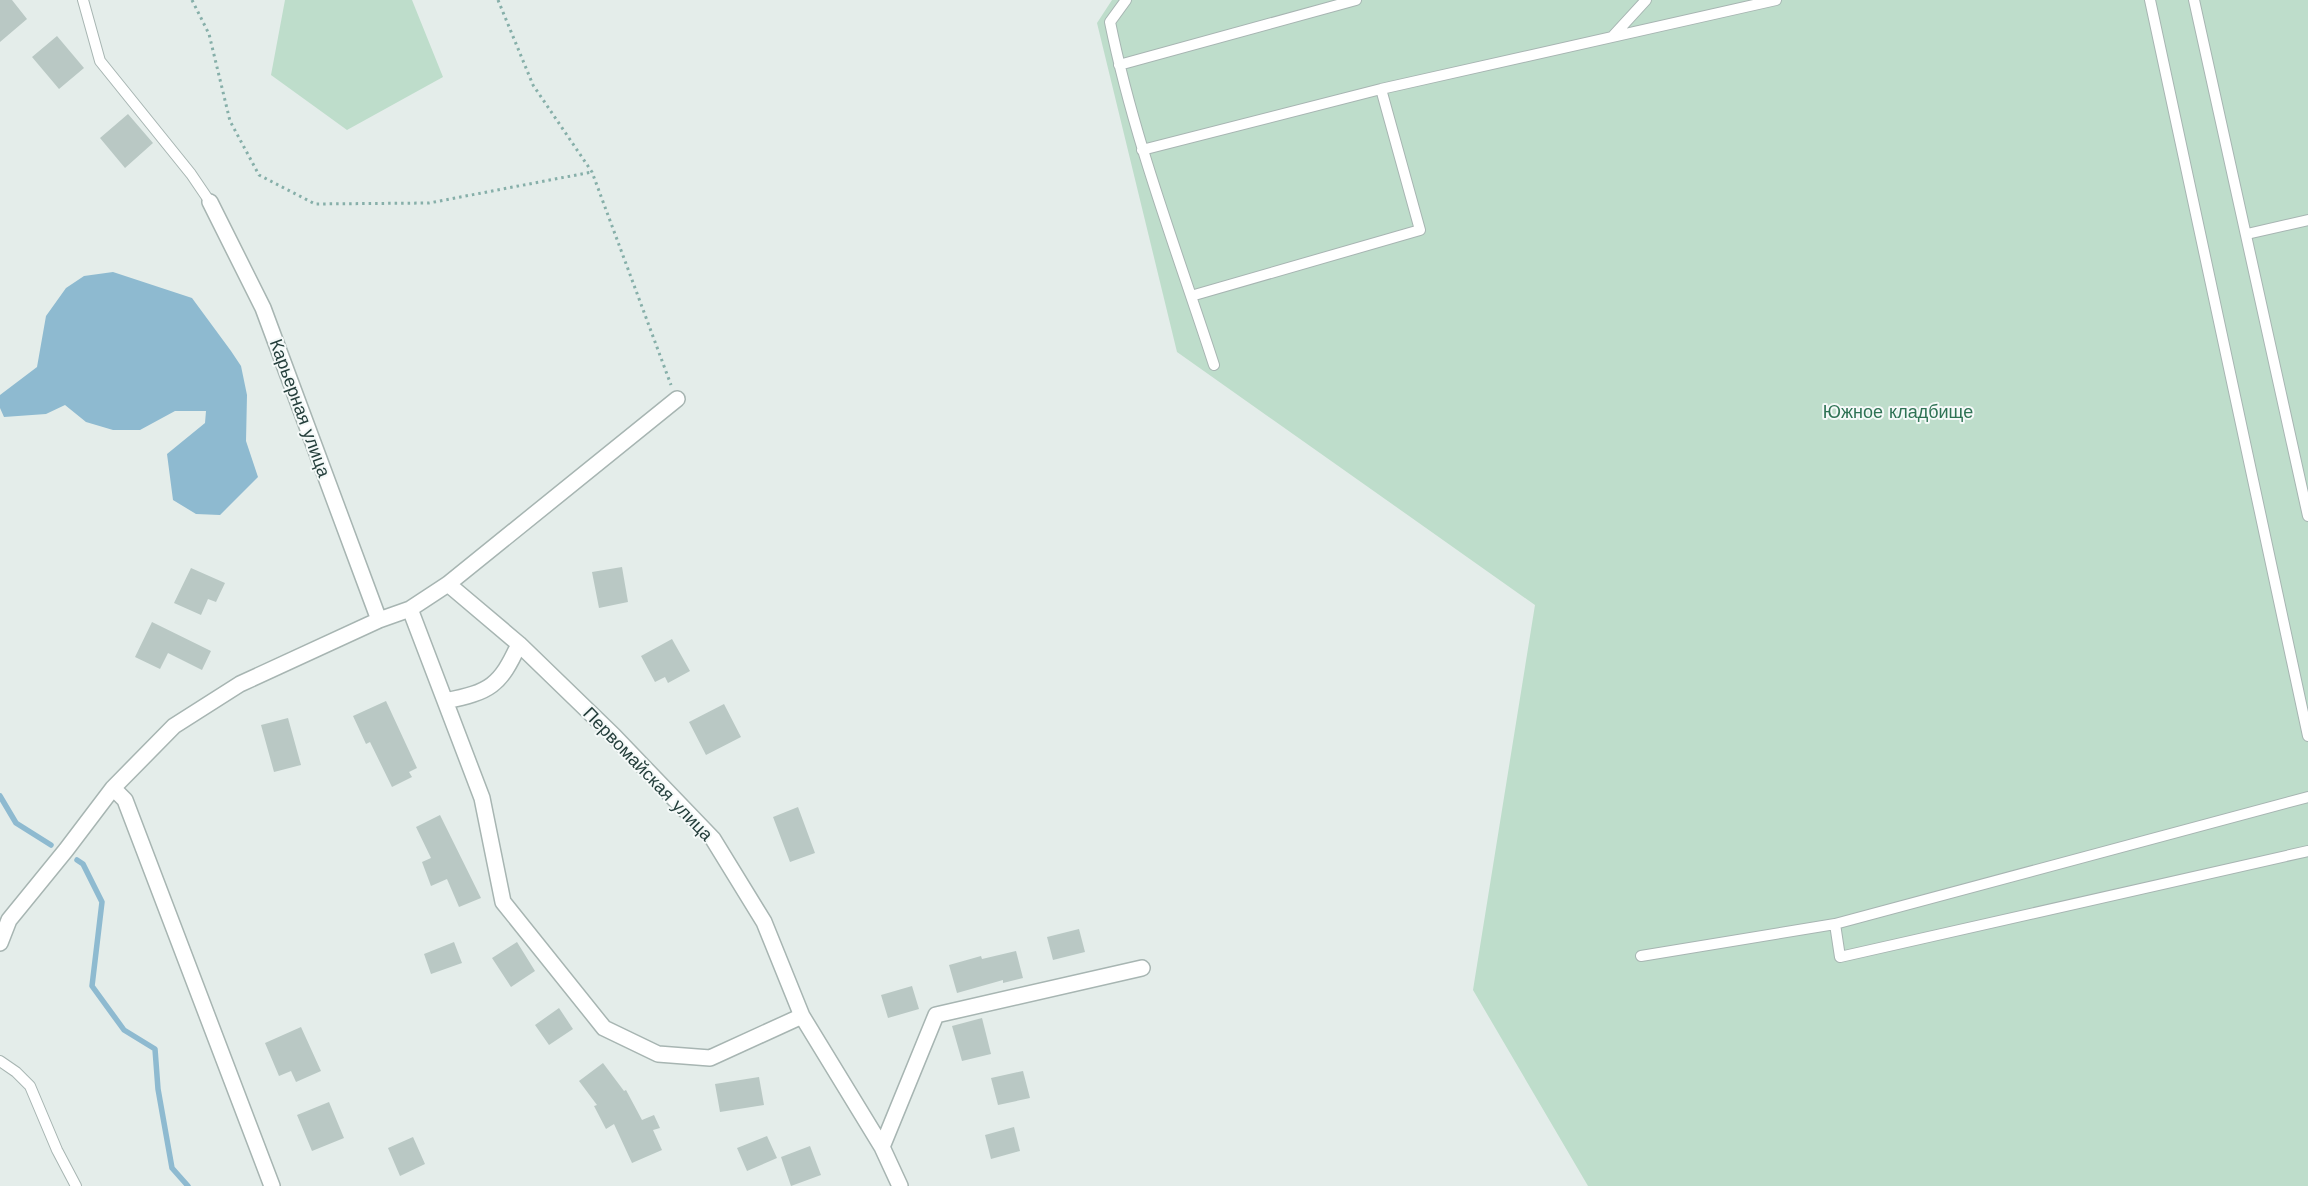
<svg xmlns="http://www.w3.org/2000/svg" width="2308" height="1186" viewBox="0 0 2308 1186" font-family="'Work Sans',sans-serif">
<rect width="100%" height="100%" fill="#e4edea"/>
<!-- green -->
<path fill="#beddcb" d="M285,0h127l31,77 -96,53 -76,-55z
M1112,0h1196v1186h-720l-115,-196 62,-385 -358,-253 -80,-329z"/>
<!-- water -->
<path fill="#8ebad0" d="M113,272l79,26 39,53 10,15 6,29 -1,46 12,36 -38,38 -24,-1 -23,-14 -6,-46 38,-31 1,-12h-31l-35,19h-27l-27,-8 -21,-17 -19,9 -42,3 -4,-9v-13l37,-28 9,-51 20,-28 18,-12z"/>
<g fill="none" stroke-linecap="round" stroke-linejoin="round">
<!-- stream -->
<path stroke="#8ebad0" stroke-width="5.5" d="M0,796l16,27 35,22
M77,860l6,4 19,38 -10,84 32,44 31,19 3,40 14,79 16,18"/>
</g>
<!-- building -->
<path fill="#b9c8c4" d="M0,0h12l15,19 -27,23z
M57,36l27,32 -25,21 -27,-32z
M128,114l25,29 -28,25 -25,-30z
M622,567l6,35 -29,6 -7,-36z
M191,568l34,15 -9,19 -8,-3 -7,16 -27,-12z
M152,622l59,29 -9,19 -34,-17 -8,16 -25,-12z
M672,639l18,32 -22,12 -3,-6 -10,5 -14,-26z
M386,701l31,67 -8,4 3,5 -20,10 -22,-45 -4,2 -13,-28z
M724,704l17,33 -35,18 -17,-33z
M288,718l13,47 -27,7 -13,-47z
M798,807l17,46 -25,9 -17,-45z
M440,815l41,83 -22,9 -12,-28 -16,7 -9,-24 9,-4 -15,-31z
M1079,929l6,23 -32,8 -6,-23z
M454,942l8,21 -31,11 -7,-20z
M517,942l18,29 -24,16 -19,-29z
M1016,951l7,27 -20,5v-3l-46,13 -8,-28 32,-9 1,3z
M912,986l7,23 -31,9 -7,-23z
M559,1008l14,21 -24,16 -14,-20z
M982,1018l9,36 -29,7 -10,-35z
M301,1027l20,44 -25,11 -5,-11 -12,5 -14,-33z
M603,1063l21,28 2,-1 16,30 12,-5 6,13 -7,2 9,20 -30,13 -18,-39 -8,5 -12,-23 3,-1 -18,-24z
M1023,1071l7,27 -32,7 -7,-27z
M759,1077l5,28 -44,7 -5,-28z
M329,1102l15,36 -32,13 -15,-36z
M1014,1127l6,24 -29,8 -6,-24z
M767,1136l10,22 -30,13 -10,-23z
M413,1137l12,27 -25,12 -12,-28z
M810,1146l11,29 -30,11 -10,-29z"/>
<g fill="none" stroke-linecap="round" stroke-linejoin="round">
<!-- service casing -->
<g stroke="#a7b5b2" stroke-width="12">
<path id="service" d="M83,0l17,61 91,113 19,28
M1126,0l-16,22c24,118 67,229 104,343
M2150,0l158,736
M2194,0l114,516
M1613,36l33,-36
M1119,65l237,-65
M1142,150l239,-61 395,-89
M2247,234l61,-14
M1191,296l229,-66 -39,-141
M2308,797l-473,127 5,33 468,-106
M1641,956l194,-32
M0,1061l16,11 14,14 27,64 19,36"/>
</g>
<!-- minor casing -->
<g stroke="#a7b5b2" stroke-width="18">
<path id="minor" d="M210,202l53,106 116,312
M448,584l71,60 95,92 99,103 51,83 38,94 80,131 18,39
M410,609l72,189 21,104 101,126 54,26 52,4 92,-42
M445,701c45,-9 55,-15 74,-57
M113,788l12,12 147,386
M0,943l9,-23 57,-70 47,-62 61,-62 66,-42 139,-64 31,-11 38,-25 229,-185
M882,1147l54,-132 206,-47"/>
</g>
<!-- path -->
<path stroke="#86afa9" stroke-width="3" stroke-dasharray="2.5 4" stroke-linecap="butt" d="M192,0l17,34 21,87 29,54 56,29 114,-1 163,-31
M498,0l35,85 59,87 79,213"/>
<!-- service -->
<use href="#service" stroke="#fff" stroke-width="10"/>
<!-- minor -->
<use href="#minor" stroke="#fff" stroke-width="15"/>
</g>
<g text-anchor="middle" stroke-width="4" stroke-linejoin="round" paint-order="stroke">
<!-- street labels -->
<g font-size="18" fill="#243e3b" stroke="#f4f9f8">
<text transform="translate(300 408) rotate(70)" y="6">Карьерная улица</text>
<text transform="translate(648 774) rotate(46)" y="6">Первомайская улица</text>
</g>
<!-- park labels -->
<g font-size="18" fill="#2f7355" stroke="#f4f9f8">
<text x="1898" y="418">Южное кладбище</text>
</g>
</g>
</svg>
